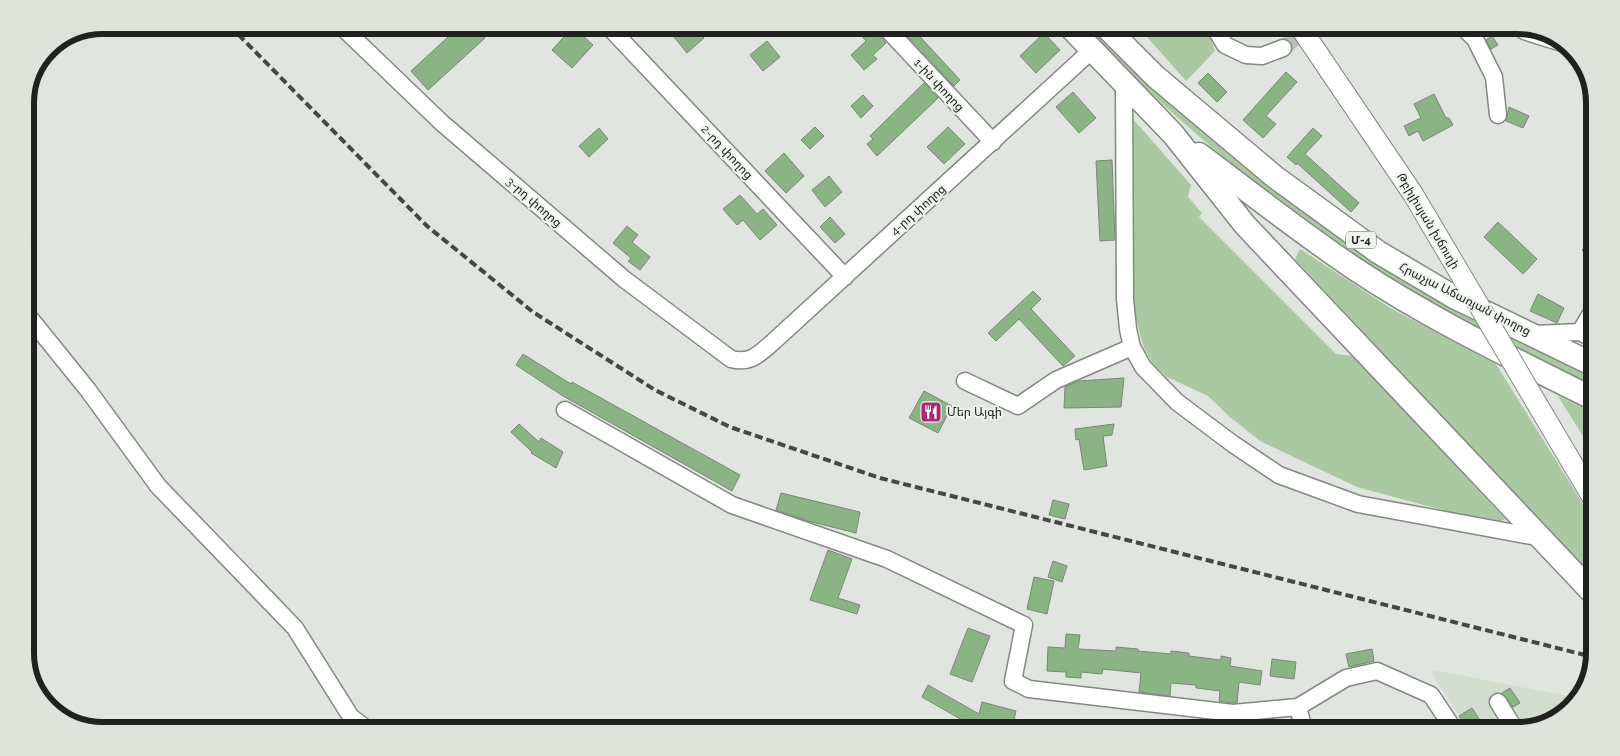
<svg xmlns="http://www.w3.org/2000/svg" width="1620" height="756" viewBox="0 0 1620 756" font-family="Raleway,'Noto Sans Armenian',sans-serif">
<rect width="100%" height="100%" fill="#e0e6df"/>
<!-- built -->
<path fill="#d2ddd0" d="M1435,670l142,28 -16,20 -43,13h-48l-39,-58z"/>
<!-- green -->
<path fill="#aac9a3" d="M1086,29h10c68,74 147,141 229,198l267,150v9l-187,-98c-25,-14 -48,-31 -72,-48 -89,-62 -172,-132 -247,-211z
M1140,29l68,1 7,21 -29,30z
M1133,119l58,66 -3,12 14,16 -3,4 137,137 17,2 152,163 -7,5 -11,-2 -130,-35 -97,-46 -30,-24 -22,-21 -41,-19 -14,-13 -9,-16 -8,-29 -3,-30v-68l-5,-97z
M1300,249l92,60 104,55 95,153 -1,57 -295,-315z
M1558,396l34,16 -1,37z"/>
<!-- building -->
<path fill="#8bb484" stroke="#7e837c" d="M460,26l15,1 10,11 -57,52 -17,-19z
M573,27l20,18 -21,23 -20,-18z
M684,27h11l9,11 -17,15 -14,-17z
M855,28h21l2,6 8,9 -13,12 4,4 -13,11 -13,-15 15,-14z
M900,28h12l48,52 -6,6z
M1044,33l16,17 -24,23 -16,-17z
M1492,36l6,9 -7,4 -5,-9z
M767,41l13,16 -17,14 -13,-16z
M1286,72l11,10 -31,34 10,8 -13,14 -20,-18z
M1208,73l19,19 -10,10 -19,-19z
M924,83l14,15 -61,58 -10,-12 6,-5 -3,-3z
M1073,92l23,26 -17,15 -23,-26z
M1434,94l12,24h3l4,7 -30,16 -5,-10 -9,5 -5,-10 17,-8 -7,-14z
M863,95l10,11 -12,12 -10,-12z
M1509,107l20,9 -6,12 -17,-7z
M815,127l9,9 -14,13 -9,-9z
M948,127l17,17 -21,20 -17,-17z
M599,128l9,11 -19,18 -10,-11z
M1313,128l9,8 -17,18 54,49 -8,9 -54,-49 -1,2 -9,-8z
M784,153l20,23 -18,17 -21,-22z
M1112,160l3,80 -15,1 -4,-80z
M829,176l13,16 -17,15 -13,-17z
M740,195l17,19 6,-5 14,16 -17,15 -17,-20 -6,5 -14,-16z
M830,217l15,17 -10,9 -15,-16z
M1498,222l39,37 -14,15 -39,-37z
M627,226l11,9 -6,7 18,15 -10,13 -12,-9 3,-3 -18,-15z
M1593,239v22l-11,-11z
M1033,291l8,8 -10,10 44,47 -12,10 -44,-47 -23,22 -8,-8z
M1538,294l26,14 -7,15 -27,-12z
M523,354l48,30 1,-2 168,93 -8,16 -169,-95 -47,-31z
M1124,378l-3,29 -57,1 1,-21 14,-6z
M924,391l28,15 -14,27 -29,-15z
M519,424l20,18 2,-4 22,14 -7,16 -25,-15 1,-1 -21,-20z
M1114,424l-2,11 -9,1 4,30 -23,4 -5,-31 -3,1 -1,-11z
M781,493l79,19 -4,21 -48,-12 -32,-11z
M1053,500l16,4 -4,15 -16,-4z
M828,550l24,9 -14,39 22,7 -3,9 -47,-14z
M1053,561l14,5 -5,16 -14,-5z
M1034,577l20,4 -7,33 -20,-5z
M968,628l22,8 -18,46 -22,-8z
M1066,634l14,1 -2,14 38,2v-4l22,2v2l33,3v-3l18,2v3l32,4v-4l10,2 -1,8 32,5 -2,14 -21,-3 -2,21h-4l-14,-2 1,-10 -24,-3v-3l-25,-2 -1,13 -31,-4 2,-19 -38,-4 -1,5 -21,-2v6l-15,-1v-5l-19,-1 1,-24 17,1z
M1372,649l2,12 -25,6 -3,-13z
M1272,659l24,3 -2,17 -24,-3z
M928,685l51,29 3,-12 34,9 -4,18h-17l-33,-9 -40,-23z
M1510,688l10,15 -7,4 -11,-14z
M1472,708l15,23h-18l-10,-15z"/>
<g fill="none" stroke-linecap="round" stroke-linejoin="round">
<!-- minor-tunnel -->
<path stroke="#babfb9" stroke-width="16" stroke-dasharray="16 8" stroke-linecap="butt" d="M1283,48l22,-18"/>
<!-- minor casing -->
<g stroke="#838882" stroke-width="19">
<path id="minor" d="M341,26l101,97 182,156 107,80c20,5 28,-5 42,-17l319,-292
M609,27l236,250
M886,28l107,114
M1216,30l9,15 21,10 16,1 21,-8
M1467,31l8,8 19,38 4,38
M1524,31l38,12
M1124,84l1,215 3,30 4,18 11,20 34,35 56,42 46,31 79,29 184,34
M25,312l63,78 70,96 137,142 56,89 12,9
M1580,332l13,-22
M1534,334l46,-2 12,6
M965,381l53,25 38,-26 76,-33
M565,410l167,95 155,54 137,66 -11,56 16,8 204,24 65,-6 48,-29 31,-7 54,24 24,36
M1498,702l18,29
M1298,707l6,23"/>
</g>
<!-- major casing -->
<g stroke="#838882" stroke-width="22">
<path id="major" d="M1572,463l19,32"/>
</g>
<!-- highway casing -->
<g stroke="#838882" stroke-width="25">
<path id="highway" d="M1072,29l101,105 72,91 345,365
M1108,29l48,48 119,100 103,75 76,45 138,67
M1199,154c52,39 102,79 156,115 75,50 157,89 237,129"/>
</g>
<!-- minor -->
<use href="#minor" stroke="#fff" stroke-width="16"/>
<!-- major -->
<use href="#major" stroke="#fff" stroke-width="20"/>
<!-- highway -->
<use href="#highway" stroke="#fff" stroke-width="22"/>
<!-- rail -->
<path stroke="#454744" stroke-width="4" stroke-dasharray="8 4" stroke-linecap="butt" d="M230,26l197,200 106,86 122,78 75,37 150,51 709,178"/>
<!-- major-bridge casing -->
<g stroke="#838882" stroke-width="22" stroke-linecap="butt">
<path id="major-bridge" d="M1302,30l111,164 159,269"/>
</g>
<!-- major-bridge -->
<use href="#major-bridge" stroke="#fff" stroke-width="20"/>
</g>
<!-- icons -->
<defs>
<g id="restaurant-square" transform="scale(1.125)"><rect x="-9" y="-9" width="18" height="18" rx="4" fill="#ab2873" stroke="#eef4ec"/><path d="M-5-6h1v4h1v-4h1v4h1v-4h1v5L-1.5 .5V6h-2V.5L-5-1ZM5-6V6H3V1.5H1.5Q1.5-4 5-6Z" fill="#fff"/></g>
</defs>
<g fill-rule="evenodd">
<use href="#restaurant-square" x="931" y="412"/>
</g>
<g text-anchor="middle" stroke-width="4" stroke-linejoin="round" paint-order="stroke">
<!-- shield labels -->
<rect fill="#eef4ec" stroke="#5e615d" stroke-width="1" x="1346" y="231.5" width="30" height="17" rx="4"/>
<g font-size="11" font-weight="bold" fill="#202220">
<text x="1361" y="244">Մ-4</text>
</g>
<!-- street labels -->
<g font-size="12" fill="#202220" stroke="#eef4ec">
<text transform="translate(939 85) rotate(47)" y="4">1-ին փողոց</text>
<text transform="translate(727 152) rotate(47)" y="4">2-րդ փողոց</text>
<text transform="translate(534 202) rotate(41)" y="4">3-րդ փողոց</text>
<text transform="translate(918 210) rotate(-42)" y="4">4-րդ փողոց</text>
<text transform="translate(1428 221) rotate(59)" y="4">Թբիլիսյան խճուղի</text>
<text transform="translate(1465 299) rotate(27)" y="4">Հրաչյա Աճառյան փողոց</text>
</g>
<!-- poi labels -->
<g font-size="12" fill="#202220" stroke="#eef4ec" text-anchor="start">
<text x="947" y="416">Մեր Այգի</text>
</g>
</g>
<!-- crop -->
<path d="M0 0H1620V756H0ZM103 34H1517A69 69 0 0 1 1586 103V653A69 69 0 0 1 1517 722H103A69 69 0 0 1 34 653V103A69 69 0 0 1 103 34Z" fill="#dee3dc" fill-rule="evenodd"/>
<path fill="none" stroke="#202220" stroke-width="6" d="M103 34H1517A69 69 0 0 1 1586 103V653A69 69 0 0 1 1517 722H103A69 69 0 0 1 34 653V103A69 69 0 0 1 103 34Z"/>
</svg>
